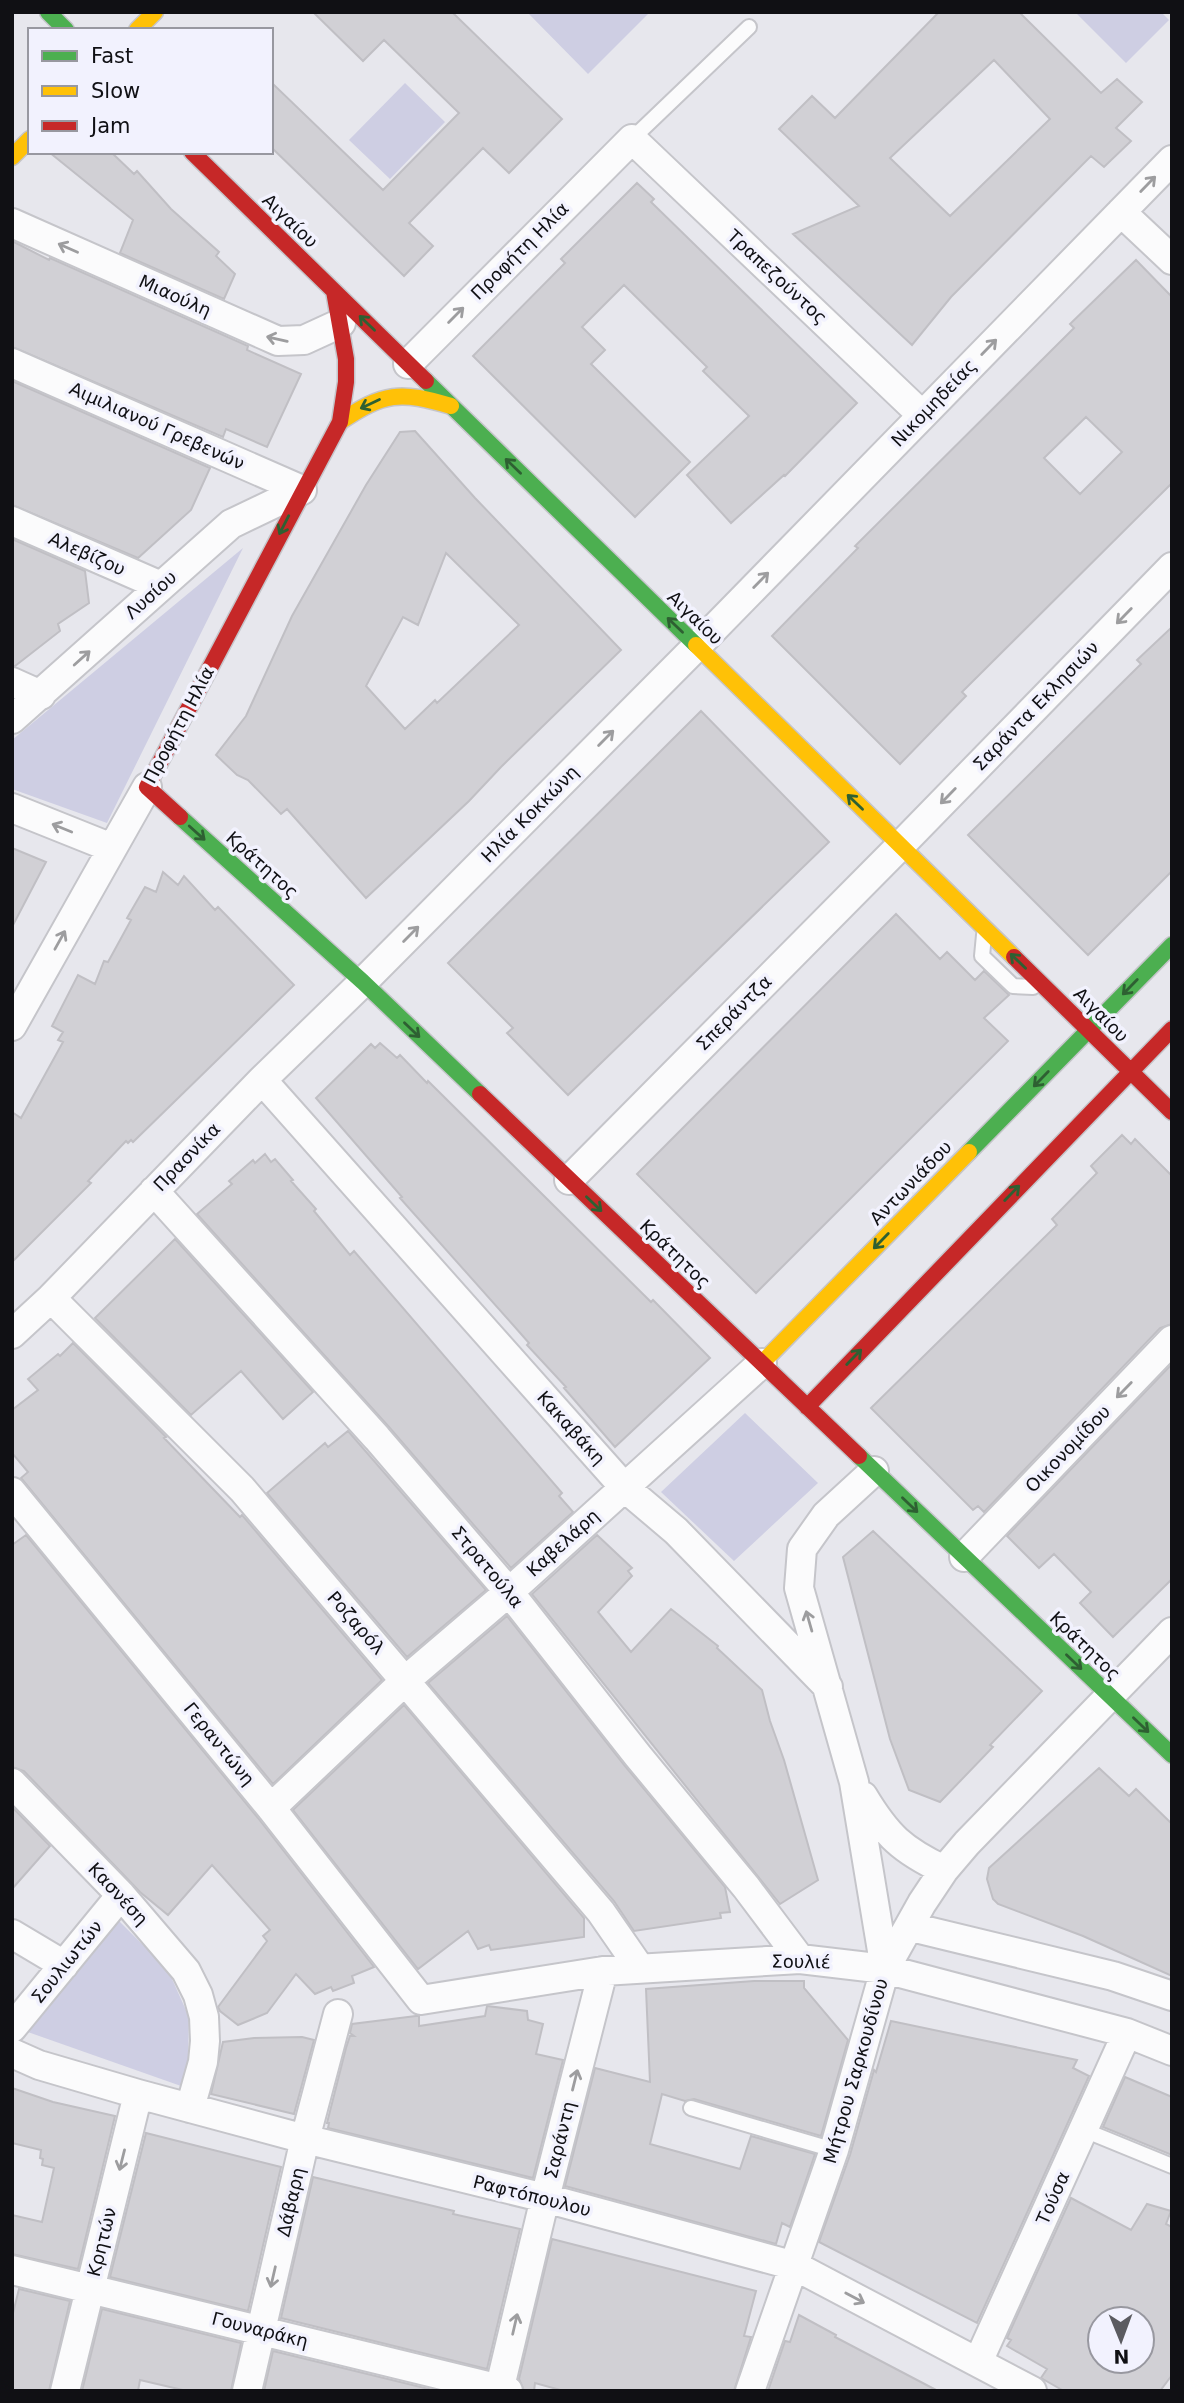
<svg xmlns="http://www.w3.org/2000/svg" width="1184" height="2403" viewBox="0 0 1184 2403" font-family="'DejaVu Sans',sans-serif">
<rect width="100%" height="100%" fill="#e7e7ed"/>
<!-- green -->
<path fill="#cecee3" d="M527,12h123l-62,62z
M1075,12h86l8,8 -43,43z
M405,83l40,39 -55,57 -41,-39z
M243,548l-136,275 -95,-34v-49z
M745,1413l73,70 -84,78 -73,-69z
M113,1915l55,55 21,47 -1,43 -7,26 -156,-55z"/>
<!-- building -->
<path fill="#d1d0d5" stroke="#c0bfc4" stroke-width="2" fill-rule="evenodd" d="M313,12h139l110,107 -53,54 -26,-25 -74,75 24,23 -29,30 -133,-129v-65l112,108 76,-77 -75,-73 -21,21z
M939,12h80l82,81 16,-14 25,23 -26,26 15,13 -27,26 -13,-11 -140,141 -39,48 -119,-111 66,-28 -80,-77 33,-33 23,22zM994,60l56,59 -100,97 -60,-58z
M49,152h62l23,22 3,-3 34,38 48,43 -3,4 19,18 -11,25 -104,-46 13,-33z
M637,183l17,16 -3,3 206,201 -72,73 -1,-1 -53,48 -44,-48 62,-59 -46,-45 4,-4 -83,-82 -42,42 23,23 -14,14 99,98 -55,55 -162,-161 92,-93 -4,-4z
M12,241l37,19 1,-2 198,88 -1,4 54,24 -34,73 -41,-18 -3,8 -211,-90z
M1136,260l36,37v186l-210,209 4,4 -66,68 -128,-128 86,-88 -3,-2 219,-218 -4,-4zM1086,417l36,35 -42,42 -36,-36z
M12,381l198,87 -19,42 -53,48 -126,-53z
M415,431l60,67 146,152 -120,117 -32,34 -103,97 -79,-89 -6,5 -33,-34 -11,-5 -21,-20 30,-39 46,-100 74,-131 34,-53zM446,553l73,72 -82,78 -2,-3 -30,29 -39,-43 37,-69 15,8z
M12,539l73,32 4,32 -31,21 2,7 -45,35h-3z
M1172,627v244l-84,84 -120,-120 173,-171 -4,-4z
M701,711l128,131 -261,253 -61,-62 6,-5 -65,-65z
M12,848l34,14 -34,65z
M163,872l15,13 6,-9 31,34 3,-3 76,78 -161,157 -2,-2 -3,3 -2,-2 -38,40 3,2 -79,79v-150l9,6 42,-76 -5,-2 5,-8 -11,-6 26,-51 17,9 9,-23 4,1 23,-42 -4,-2 18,-31 11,5z
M896,914l44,45 7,-7 28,28 9,-9 25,24 -25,23 24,23 -252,252 -119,-119z
M380,1043l17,15 3,-3 27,28 1,-2 223,221 2,-2 57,58 -95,89 -51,-59 2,-1 -39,-42 2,-2 -15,-17 -114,-128 2,-1 -86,-99 55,-54 4,4z
M1122,1135l9,9 4,-5 37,37v148l-12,4 -176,184 -6,-6 -5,4 -102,-102 186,-183 -5,-6 45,-46 -6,-7z
M265,1154l6,8 4,-3 18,21 -2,1 25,28 -2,2 36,44 4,-4 208,242 -3,3 14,16 -62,56 -122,-141 -192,-213 35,-30 -3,-3 24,-21 2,3z
M175,1239l138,153 -30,27 -42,-48 -50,44 -96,-97z
M73,1343l93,94 -2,1 76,79 2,-2 140,165 -109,104 -252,-306 7,-6 -16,-19v-43l26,-20 -10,-11 30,-25 2,2z
M1172,1364v215l-59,58 -33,-34 11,-11 -37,-38 -15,14 -32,-32z
M348,1431l138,159 -79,67 -140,-164 58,-50 3,4z
M873,1531l169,160 -52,54 3,2 -53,55 -31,-12 -19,-51 -47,-182z
M26,1535l232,283 116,149 -22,9 2,7 -21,8 -2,-4 -16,7 -19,-20 -29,39 -29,12 -18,-14 -2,-4 49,-66 -4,-5 7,-6 -58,-65 -44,50 -28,-23 -116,-121 -12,-4v-222z
M597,1535l35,33 -4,3 4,5 -34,36 33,40 40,-43 47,37 -1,2 45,42 8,31 14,39 34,120 -38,24 -248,-310z
M507,1616l118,150 100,121 5,25 -10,1 1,5 -87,13 -20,-30 -186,-218z
M404,1705l180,213v19l-93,13 -2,-5 -11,4 -10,-18 -50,38 -125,-159z
M1099,1768l30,28 7,-7 36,35v152l-89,-40 -85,-32 -5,-5 -6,-20 2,-11z
M12,1807l38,39 -38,43z
M754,1981h50v7l44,52 -27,96 -127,-37 -9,2 -23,-7 -12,50 90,25 11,-33 64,18 -25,73 -8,-4 -6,21 -211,-58 30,-118 55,14 -4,-93z
M487,2006l40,5 1,9 15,4 -7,30 27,6 -30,118 -205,-50 1,-5h-2l19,-75 4,-12h4l-4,-3 2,-9 64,-8h3v10l66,-10z
M891,2021l186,39 -4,8 16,8 -112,247 -158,-81 31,-87 24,-85 2,2z
M302,2037l12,3 -20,74 -83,-20 12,-52 31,-4z
M1125,2077l47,20v58l-69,-28z
M12,2088l41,14 62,14 -37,153 -66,-15v-39l30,7 12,-54 -12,-3 1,-6 -3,-1 1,-8 -29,-7z
M146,2133l135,34 -33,144 -138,-34z
M313,2177l141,34 -1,3 67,15 -33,140 -206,-51z
M1071,2198l60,32 16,-26 24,7 -5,13 6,3v148l-12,16h-96l-23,-13 6,-9 -40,-23 4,-6 -4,-2zM1100,2319h42v42h-42z
M552,2239l204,52 -12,45 7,1 -17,54h-170l-29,-8 -1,8h-10l-5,-12z
M19,2289l51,12 -21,90h-37v-74z
M102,2309l139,34 -10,48h-44l-47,-11 -2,11h-56z
M799,2315l37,20 -1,2 103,54h-170l17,-50 5,1z
M273,2351l164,40h-173z"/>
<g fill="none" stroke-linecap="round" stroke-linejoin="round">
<!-- lane casing -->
<g stroke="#c5c5ca" stroke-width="18">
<path id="lane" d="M632,139l117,-112
M984,935l-2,21 31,30 20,1
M691,2108l143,42
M1084,2130l88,36"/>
</g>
<!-- street casing -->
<g stroke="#c5c5ca" stroke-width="32">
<path id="street" d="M1121,212l51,48
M12,223l266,118 26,-1 37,-17
M12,363l290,127
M408,364l224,-225 290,276
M12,521l149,65
M12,682l29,13
M12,719l219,-195 71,-34
M12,808l100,40
M12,1026l135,-239
M262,1080l362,407 52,44 152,156
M569,1180l331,-334 272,-279
M154,1191l223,247 132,154 129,164 108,131 54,72
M51,1298l191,191 359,423 38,55
M12,1334l39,-36 211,-218 101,-98 334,-336 475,-486
M874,1471l-48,44 -24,34 -3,39 55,194 31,187
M12,1492l259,316 150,192 182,-29 197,-12 85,10 242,64 45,18
M964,1557l208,-217
M12,1783l109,112 65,76 12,24 6,22 1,24 -2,21 -13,46
M863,1796c24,40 39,54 81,74
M271,1808l135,-128 103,-88 253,-229
M911,1927l202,49 59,20
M12,1934l52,31
M12,2028l109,-133
M12,2053l27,12 99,29 167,45 240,59 250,68 237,125
M12,2270l496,121
M978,2362l149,-329
M65,2391l73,-297
M247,2391l58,-252 33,-125
M499,2391l46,-193 58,-227
M750,2391l84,-241 51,-181 37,-66 22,-33 23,-27 205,-211"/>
</g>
<!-- fast casing -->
<g stroke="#c5c5ca" stroke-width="19">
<path id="fast" d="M48,12l18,18
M426,381l270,264
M180,817l183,165 117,112
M969,1152l203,-207
M859,1456l313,299"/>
</g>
<!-- slow casing -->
<g stroke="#c5c5ca" stroke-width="19">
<path id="slow" d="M137,30l18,-18
M12,157l18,-18
M340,422c44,-30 60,-31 111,-16
M696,645l318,312
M762,1363l207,-211"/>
</g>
<!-- jam casing -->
<g stroke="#c5c5ca" stroke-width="19">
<path id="jam" d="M192,152l234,229
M180,817l-33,-30 193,-365 6,-40v-23l-12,-68
M1014,957l158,155
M480,1094l379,362
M807,1407l365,-378"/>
</g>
<!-- lane -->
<use href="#lane" stroke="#fbfbfc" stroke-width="14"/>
<!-- street -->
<use href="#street" stroke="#fbfbfc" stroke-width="28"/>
<!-- fast -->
<use href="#fast" stroke="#4caf50" stroke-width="16"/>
<!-- slow -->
<use href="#slow" stroke="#ffc107" stroke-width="16"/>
<!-- jam -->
<use href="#jam" stroke="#c62828" stroke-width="16"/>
</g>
<!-- one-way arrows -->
<defs><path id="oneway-shaft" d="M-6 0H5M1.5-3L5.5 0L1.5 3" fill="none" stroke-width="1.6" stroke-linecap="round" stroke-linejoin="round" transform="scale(1.75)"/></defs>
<g stroke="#9d9d9f">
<use href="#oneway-shaft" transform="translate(1148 184) rotate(-46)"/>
<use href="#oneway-shaft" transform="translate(68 248) rotate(-156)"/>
<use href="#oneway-shaft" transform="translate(456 315) rotate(-45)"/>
<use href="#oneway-shaft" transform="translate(277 339) rotate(-167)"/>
<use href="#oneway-shaft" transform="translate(989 347) rotate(-46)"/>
<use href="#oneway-shaft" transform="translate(761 580) rotate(-46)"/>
<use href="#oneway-shaft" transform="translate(1124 616) rotate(134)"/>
<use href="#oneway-shaft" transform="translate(82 658) rotate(-42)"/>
<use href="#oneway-shaft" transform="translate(606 738) rotate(-45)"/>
<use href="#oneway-shaft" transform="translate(948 796) rotate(134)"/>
<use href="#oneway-shaft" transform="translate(62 828) rotate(-158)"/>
<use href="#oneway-shaft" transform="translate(411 934) rotate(-45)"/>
<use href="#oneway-shaft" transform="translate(60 940) rotate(-61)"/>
<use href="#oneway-shaft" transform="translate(1124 1390) rotate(134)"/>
<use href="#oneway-shaft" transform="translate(809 1621) rotate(-106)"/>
<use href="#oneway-shaft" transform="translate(575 2080) rotate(-76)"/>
<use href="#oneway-shaft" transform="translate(122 2160) rotate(104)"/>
<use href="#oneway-shaft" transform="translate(273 2277) rotate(103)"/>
<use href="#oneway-shaft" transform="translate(855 2298) rotate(28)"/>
<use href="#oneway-shaft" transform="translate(515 2324) rotate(-77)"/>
</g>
<g stroke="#2e6032">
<use href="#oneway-shaft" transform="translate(367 323) rotate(-136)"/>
<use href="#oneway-shaft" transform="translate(370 404) rotate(155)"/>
<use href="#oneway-shaft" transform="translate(513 466) rotate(-136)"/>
<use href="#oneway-shaft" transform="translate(284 525) rotate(117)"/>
<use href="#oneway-shaft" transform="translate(675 625) rotate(-136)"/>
<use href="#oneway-shaft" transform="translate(855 802) rotate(-136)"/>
<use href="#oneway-shaft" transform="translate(197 833) rotate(42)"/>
<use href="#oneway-shaft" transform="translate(1018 961) rotate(-136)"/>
<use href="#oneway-shaft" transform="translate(1130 987) rotate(134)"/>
<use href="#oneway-shaft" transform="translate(412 1030) rotate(44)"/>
<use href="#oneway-shaft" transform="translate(1041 1079) rotate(134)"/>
<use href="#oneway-shaft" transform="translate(1012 1193) rotate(-46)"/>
<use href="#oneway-shaft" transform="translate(594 1204) rotate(44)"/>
<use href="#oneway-shaft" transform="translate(881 1241) rotate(134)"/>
<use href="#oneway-shaft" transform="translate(854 1357) rotate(-46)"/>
<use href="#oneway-shaft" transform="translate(910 1505) rotate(44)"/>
<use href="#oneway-shaft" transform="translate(1074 1662) rotate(44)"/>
<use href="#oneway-shaft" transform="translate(1141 1725) rotate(44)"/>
</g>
<g text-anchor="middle" stroke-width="7" stroke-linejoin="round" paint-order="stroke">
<!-- street labels -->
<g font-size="18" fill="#101014" stroke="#f2f2fe">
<text transform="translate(290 221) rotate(44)" y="6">Αιγαίου</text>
<text transform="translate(520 251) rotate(-45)" y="6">Προφήτη Ηλία</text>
<text transform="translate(777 277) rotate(43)" y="6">Τραπεζούντος</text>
<text transform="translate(175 296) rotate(24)" y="6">Μιαούλη</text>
<text transform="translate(934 403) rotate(-46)" y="6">Νικομηδείας</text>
<text transform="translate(157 426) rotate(24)" y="6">Αιμιλιανού Γρεβενών</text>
<text transform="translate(87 554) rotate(24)" y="6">Αλεβίζου</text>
<text transform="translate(151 595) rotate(-42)" y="6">Λυσίου</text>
<text transform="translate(695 618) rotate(44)" y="6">Αιγαίου</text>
<text transform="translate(1036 706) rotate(-46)" y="6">Σαράντα Εκλησιών</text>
<text transform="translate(179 725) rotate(-62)" y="6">Προφήτη Ηλία</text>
<text transform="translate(530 814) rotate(-45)" y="6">Ηλία Κοκκώνη</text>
<text transform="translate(262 865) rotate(42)" y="6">Κράτητος</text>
<text transform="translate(734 1013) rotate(-45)" y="6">Σπεράντζα</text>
<text transform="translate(1101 1015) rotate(45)" y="6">Αιγαίου</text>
<text transform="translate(187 1157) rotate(-46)" y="6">Πρασνίκα</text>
<text transform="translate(911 1183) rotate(-46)" y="6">Αντωνιάδου</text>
<text transform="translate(675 1254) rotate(44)" y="6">Κράτητος</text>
<text transform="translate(571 1428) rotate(48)" y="6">Κακαβάκη</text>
<text transform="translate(1068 1449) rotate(-46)" y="6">Οικονομίδου</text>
<text transform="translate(563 1543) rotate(-42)" y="6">Καβελάρη</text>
<text transform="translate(487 1567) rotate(50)" y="6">Στρατούλα</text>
<text transform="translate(356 1623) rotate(49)" y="6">Ροζαρόλ</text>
<text transform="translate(1085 1646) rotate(44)" y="6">Κράτητος</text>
<text transform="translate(219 1744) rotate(51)" y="6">Γεραντώνη</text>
<text transform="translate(118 1894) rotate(47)" y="6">Κασνέση</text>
<text transform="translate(67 1962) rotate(-51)" y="6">Σουλιωτών</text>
<text transform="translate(801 1962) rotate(1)" y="6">Σουλιέ</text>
<text transform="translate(856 2071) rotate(-74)" y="6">Μήτρου Σαρκουδίνου</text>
<text transform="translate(560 2140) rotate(-76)" y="6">Σαράντη</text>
<text transform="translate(532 2196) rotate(14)" y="6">Ραφτόπουλου</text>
<text transform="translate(1053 2198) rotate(-66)" y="6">Τούσα</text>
<text transform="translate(291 2202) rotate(-77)" y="6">Δάβαρη</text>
<text transform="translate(102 2242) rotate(-76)" y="6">Κρητών</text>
<text transform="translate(260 2330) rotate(14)" y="6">Γουναράκη</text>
</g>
</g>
<!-- border -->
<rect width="1184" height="2403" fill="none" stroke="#101014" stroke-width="28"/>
<!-- legend -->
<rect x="28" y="28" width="245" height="126" fill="#f2f2fe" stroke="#9898a0" stroke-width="2"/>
<rect x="42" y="51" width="35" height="10" fill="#4caf50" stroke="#9898a0" stroke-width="2"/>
<text x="91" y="63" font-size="21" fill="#101014">Fast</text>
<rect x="42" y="86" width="35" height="10" fill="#ffc107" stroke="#9898a0" stroke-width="2"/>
<text x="91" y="98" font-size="21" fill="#101014">Slow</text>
<rect x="42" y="121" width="35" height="10" fill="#c62828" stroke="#9898a0" stroke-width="2"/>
<text x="91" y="133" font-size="21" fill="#101014">Jam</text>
<!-- north arrow -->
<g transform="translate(1121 2340) rotate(179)"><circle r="33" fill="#f2f2fe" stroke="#9898a0" stroke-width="2"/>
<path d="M0-5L12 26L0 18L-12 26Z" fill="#5b5b60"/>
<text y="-10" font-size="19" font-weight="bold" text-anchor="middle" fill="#101014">N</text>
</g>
</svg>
